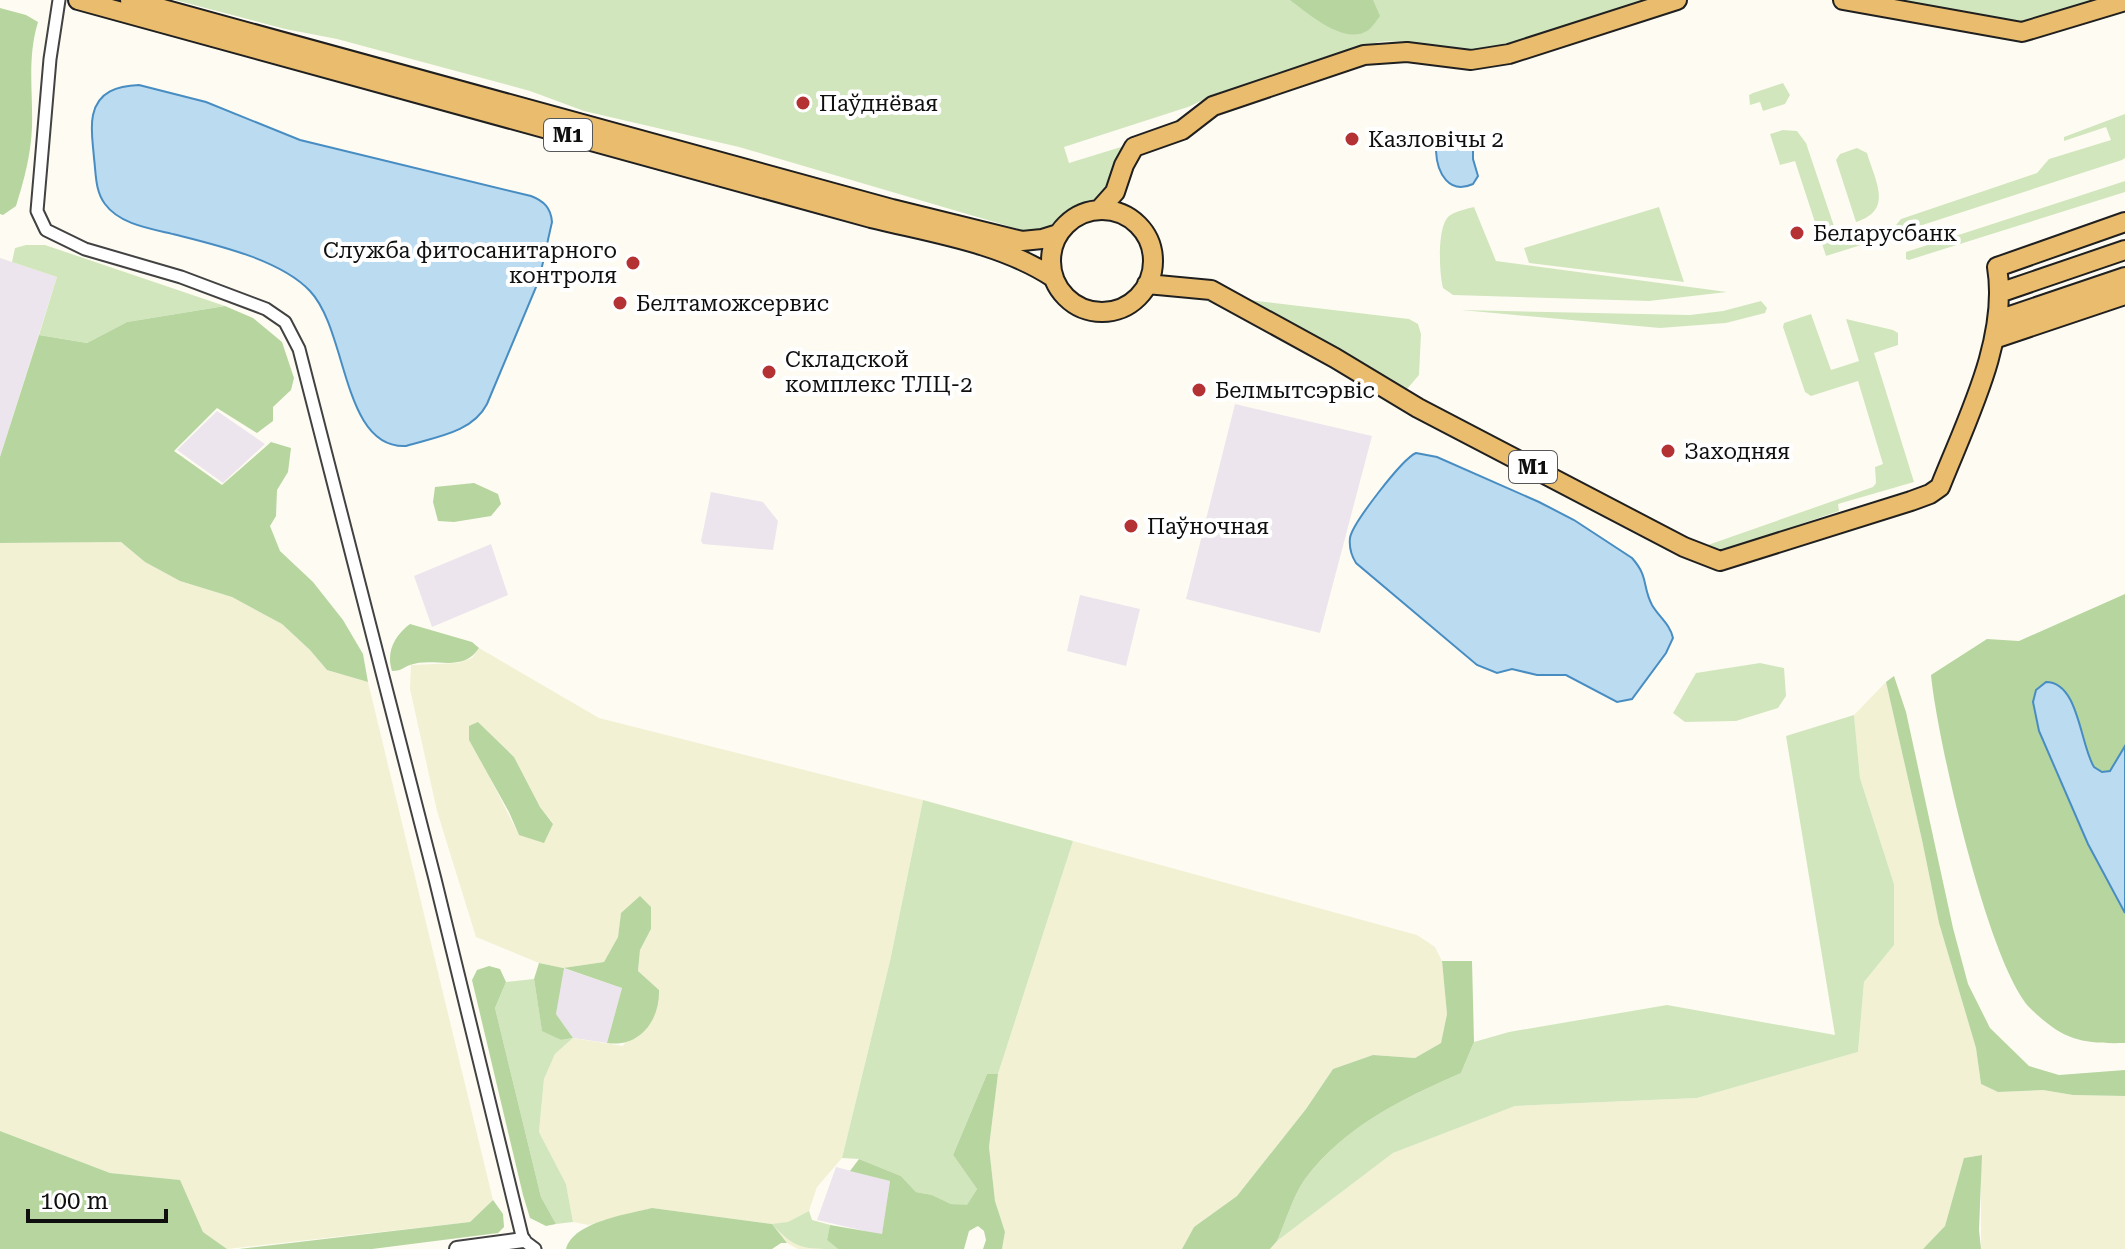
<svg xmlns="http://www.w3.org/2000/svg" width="2125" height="1249" viewBox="0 0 2125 1249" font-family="'Roboto Serif',serif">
<rect width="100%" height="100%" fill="#fefcf2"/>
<!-- industrial -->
<path fill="#ece5ed" d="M0,258l57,19 -57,180z
M1235,404l137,32 -52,197 -134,-34z
M217,411l48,33 -42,39 -46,-33z
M711,492l52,10 15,19 -5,29 -70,-6 -2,-3z
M491,544l17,51 -76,32 -18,-51z
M1080,595l60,14 -14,57 -59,-15z
M563,968l59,20 -15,55 -34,-5 -17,-24z
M836,1167l54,14 -8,54 -65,-15z"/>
<!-- farmland -->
<path fill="#f2f1d4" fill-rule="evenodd" d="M121,542l24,20 35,19 52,16 50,27 28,26 17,20 41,12 125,518 -23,22 -243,27 -24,-17 -24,-52 -69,-7 -110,-42v-588z
M479,648l120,70 324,82 -33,161 -48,197 -25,29 -8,24 3,9 18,5 -3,15 11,9h-40l-11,-6 -15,-19 -120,-16 -63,17 -16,-3 -7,-38 -27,-52 5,-53 11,-25 18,-16 50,8 36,-56 -21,-19 2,-21 11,-21 -30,-16 -3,24 -14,25 -41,6 -24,-5 -63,-26 -39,-126 -27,-122 1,-24 47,-2 14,-5zM478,722l36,35 26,50 13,16 -34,12 -29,-57z
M1886,682l36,158 17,83 37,125 5,36 17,8 45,-2 30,5 52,1v153h-144v-94l-17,3 -19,68 -22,23h-653l7,-8 116,-88 122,-47 182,-8 161,-46 6,-70 30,-37v-61l-34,-106 -6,-63z
M1073,841l344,94 18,12 7,14 5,53 -6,29 -26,15 -42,-3 -40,14 -27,40 -69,87 -43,31 -12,22h-180l3,-17 -10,-31 -6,-54 9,-73z"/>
<!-- green -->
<path fill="#d2e6be" d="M175,0h1473l-174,54c-32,0 -63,-16 -95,-12l-161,51 -30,14 -124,40 5,16 52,-16 2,2 -6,28 -17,23 -31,12 -24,17 -17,3 -289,-85 -155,-36 -54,-20 -193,-52 -52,-10z
M1878,0h235l-82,24z
M1783,83l7,12 -5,9 -22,7 -3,-9 -10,3 -1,-10 4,-2z
M2125,114v44l-3,2 -218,71 -4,-1 -4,-5 5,-6 136,-46 12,-14 62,-19 -5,-13 -42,14v-4z
M1783,130l14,1 9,12 33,98 35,-10 3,2v7l-51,16 -31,-95 -15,4 -10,-31z
M1857,148l10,5c8,28 27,57 -11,69l-20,-62 4,-6z
M2125,181v11l-216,68 -3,-1v-7z
M1474,207l22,54 231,31 -78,9 -196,-6 -10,-7c-4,-15 -6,-62 6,-72 7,-5 17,-7 25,-9z
M1659,207l25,75 -155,-19 -5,-15z
M26,245h19l180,61 -98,16 -40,21 -48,-8 18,-58 -45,-15 3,-14z
M1233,298l176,21 9,5 3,10 -2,41 -12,14z
M1761,301l6,7 -2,5 -39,10 -66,5 -199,-18 229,5 33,-4z
M1811,314l20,56 28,-9 -13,-42 47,11 5,3v12l-24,8 40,129 -76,22 1,7 -120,41 -14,-6 168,-59 3,-4 -1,-16 8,-3 -25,-83 -47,15 -6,-4 -22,-65 1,-4z
M1760,663l24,5 2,28 -8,12 -42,13 -51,1 -12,-9 23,-40z
M1854,715l6,63 34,106v61l-30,37 -6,70 -161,46 -182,8 -122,47 -116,88c9,-20 16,-45 28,-62 40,-53 97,-80 156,-106l13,-31 35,-10 158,-27 168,30 -49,-299z
M923,800l150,41 -75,233h-11l-34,81 24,34 -10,17 -16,-2 -19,-9 -16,-3 -15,-16 -42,-17 -17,-1 48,-197z
M534,979l8,51 19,10 12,-2 -18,16 -11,25 -5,53 27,52 7,38 -17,2 -15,-27 -46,-189 11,-26z
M809,1211l3,9 18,5 -3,15 11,9c-35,0 -43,0 -66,-25l16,-2z"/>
<!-- forest -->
<path fill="#b6d59f" d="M1290,0h83l7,16c-4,5 -8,12 -13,15 -24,14 -59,-18 -77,-31z
M0,8l26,7 12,7c-11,37 -5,68 -6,105 -1,28 -8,53 -16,79l-13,9 -3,-1z
M225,306l28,12 29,24 12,36 -3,12 -18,17v14l-16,12 -40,-25 -43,43 48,34 49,-43 20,6 -3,24 -11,18 -1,26 -6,10 10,25 33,31 30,38 20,34 5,28 -41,-12 -17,-20 -28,-26 -50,-27 -52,-16 -35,-19 -24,-20 -121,1v-86l39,-122 48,8 40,-21z
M474,483l24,11 3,10 -10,12 -37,6 -16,-1 -5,-19 2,-15z
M2125,594v152l-15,25 -8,1 -9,-5c-15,-26 -10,-71 -42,-85l-7,61 33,77 48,93v130c-44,1 -62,-3 -94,-34 -42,-41 -94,-271 -100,-334l56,-36 32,2z
M410,624l62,18 7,6c-17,26 -45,8 -69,17 -8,3 -9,6 -18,6 -6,-19 2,-35 18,-47z
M1894,676l12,36 47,216 15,56 22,44 39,38 30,9 66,-5v26l-52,-1 -30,-5 -45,2 -17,-8 -5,-36 -37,-125 -17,-83 -36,-158z
M478,722l36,35 26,50 13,17 -9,19 -25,-8 -10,-23 -40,-72v-14z
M640,896l11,11v22l-11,21 -2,21 21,19c1,31 -20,58 -52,53l15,-55 -58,-20 -8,46 17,24 -12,2 -19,-9 -8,-52 5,-16 24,5 41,-6 14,-25 3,-24z
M1442,961h30l2,81 -13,31c-59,26 -116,53 -156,106 -12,17 -19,42 -28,62l-7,8h-88l12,-22 43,-31 69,-87 27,-40 40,-14 42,3 26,-15 6,-29z
M489,966l11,3 6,13 -11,26 46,189 15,27 -10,2 -16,-8 -7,-23 -51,-215 5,-10z
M987,1074h11l-9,73 6,54 10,31 -3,17h-19l3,-9 -2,-9 -6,-5 -9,5 -5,18h-126l-11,-9 3,-15 52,9 8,-53 -40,-10 9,-12 42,17 15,16 16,3 19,9 16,1 10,-16 -24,-34z
M0,1131l110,42 70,7 23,52 24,17h-227z
M1982,1155l-3,75 2,19h-58l22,-23 19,-68z
M493,1200l10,14 1,13 -6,6 -126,16h-133l231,-27z
M652,1208l120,16 15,19h-6l-9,6h-206c7,-27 62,-35 86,-41z"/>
<!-- water -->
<path fill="#bbdbf1" stroke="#488dc2" stroke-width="2" d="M139,85l67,17 94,38 231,56c13,5 20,12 21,26l-13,58 -52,124c-15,29 -52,33 -81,42 -64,3 -58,-115 -96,-155 -29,-31 -93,-46 -133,-56 -24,-6 -57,-10 -72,-31 -10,-13 -9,-31 -11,-46 -1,-14 -4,-29 -1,-43 5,-24 25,-29 46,-30z
M1460,135l10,1 3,3v20l5,17 -5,8c-24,11 -36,-11 -37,-33l7,-10z
M1416,453l21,4 102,45 35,18 58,38c17,19 10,28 20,47 7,12 18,19 21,33l-7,15 -34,46 -15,3 -51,-27h-29l-25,-6 -15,4 -20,-8 -121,-102c-5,-8 -7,-16 -6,-25 2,-14 52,-79 66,-85z
M2046,682c33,0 34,63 48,85l8,5 8,-1 15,-25v167l-37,-69 -49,-113 -6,-29 3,-12z"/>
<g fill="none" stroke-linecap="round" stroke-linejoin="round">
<!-- minor casing -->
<g stroke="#424242" stroke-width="15">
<path id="minor" d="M59,0l-9,59 -13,152 9,19 39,19 96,28 85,32 19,13 14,27 136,530 88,361 12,9"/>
</g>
<!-- tertiary casing -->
<g stroke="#424242" stroke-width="18">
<path id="tertiary" d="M457,1249l66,-9"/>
</g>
<!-- trunk casing -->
<g stroke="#202020" stroke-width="22">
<path id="trunk" d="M78,0l793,218c61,15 130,25 183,60
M130,0l762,209 130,32 20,-2 16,-5
M1843,0l179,32 103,-31
M1099,210l16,-18 9,-27 10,-18 48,-17 31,-24 151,-51 43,-3 64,8 38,-6 168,-54
M1051 261a51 51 0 1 1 102 0a51 51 0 1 1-102 0Z
M1147,284l64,6 124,68 83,50 266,139 36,14 191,-60 19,-7 10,-7c26,-66 69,-148 57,-220l128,-45
M1999,293l126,-43
M1998,320l127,-43
M1994,339l131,-44"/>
</g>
<!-- minor -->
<use href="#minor" stroke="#fff" stroke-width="11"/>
<!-- tertiary -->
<use href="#tertiary" stroke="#fff" stroke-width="14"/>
<!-- trunk -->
<use href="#trunk" stroke="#eabc6d" stroke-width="18"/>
</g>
<!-- markers -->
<g fill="#b43234" stroke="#fff" stroke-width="3">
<circle cx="803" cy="103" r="8"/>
<circle cx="1352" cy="139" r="8"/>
<circle cx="1797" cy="233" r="8"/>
<circle cx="633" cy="263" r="8"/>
<circle cx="620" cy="303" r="8"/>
<circle cx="769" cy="372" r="8"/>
<circle cx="1199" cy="390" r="8"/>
<circle cx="1668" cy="451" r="8"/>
<circle cx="1131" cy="526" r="8"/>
</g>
<g text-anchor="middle" stroke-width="8" stroke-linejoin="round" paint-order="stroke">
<!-- shield labels -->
<g fill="#fff" stroke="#575757" stroke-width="2">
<rect x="544" y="119" width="48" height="32" rx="6"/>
<rect x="1509" y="451" width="48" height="32" rx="6"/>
</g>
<g font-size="20" font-weight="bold" fill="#0f0f0f">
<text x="568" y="142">М1</text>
<text x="1533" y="474">М1</text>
</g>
<!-- poi labels -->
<g font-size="22" fill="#0f0f0f" stroke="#fff" text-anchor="start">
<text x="819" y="111">Паўднёвая</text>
<text x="1368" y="147">Казловічы 2</text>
<text x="1813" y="241">Беларусбанк</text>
<text x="617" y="258" text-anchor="end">Служба фитосанитарного<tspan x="617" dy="25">контроля</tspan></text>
<text x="636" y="311">Белтаможсервис</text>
<text x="785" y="367">Складской<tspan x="785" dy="25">комплекс ТЛЦ-2</tspan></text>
<text x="1215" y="398">Белмытсэрвіс</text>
<text x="1684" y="459">Заходняя</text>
<text x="1147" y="534">Паўночная</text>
</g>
</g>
<!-- scale -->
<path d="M28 1209v12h138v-12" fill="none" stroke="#0f0f0f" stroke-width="4"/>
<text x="40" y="1209" font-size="24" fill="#0f0f0f" stroke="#ffffff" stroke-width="6" paint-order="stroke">100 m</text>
</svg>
